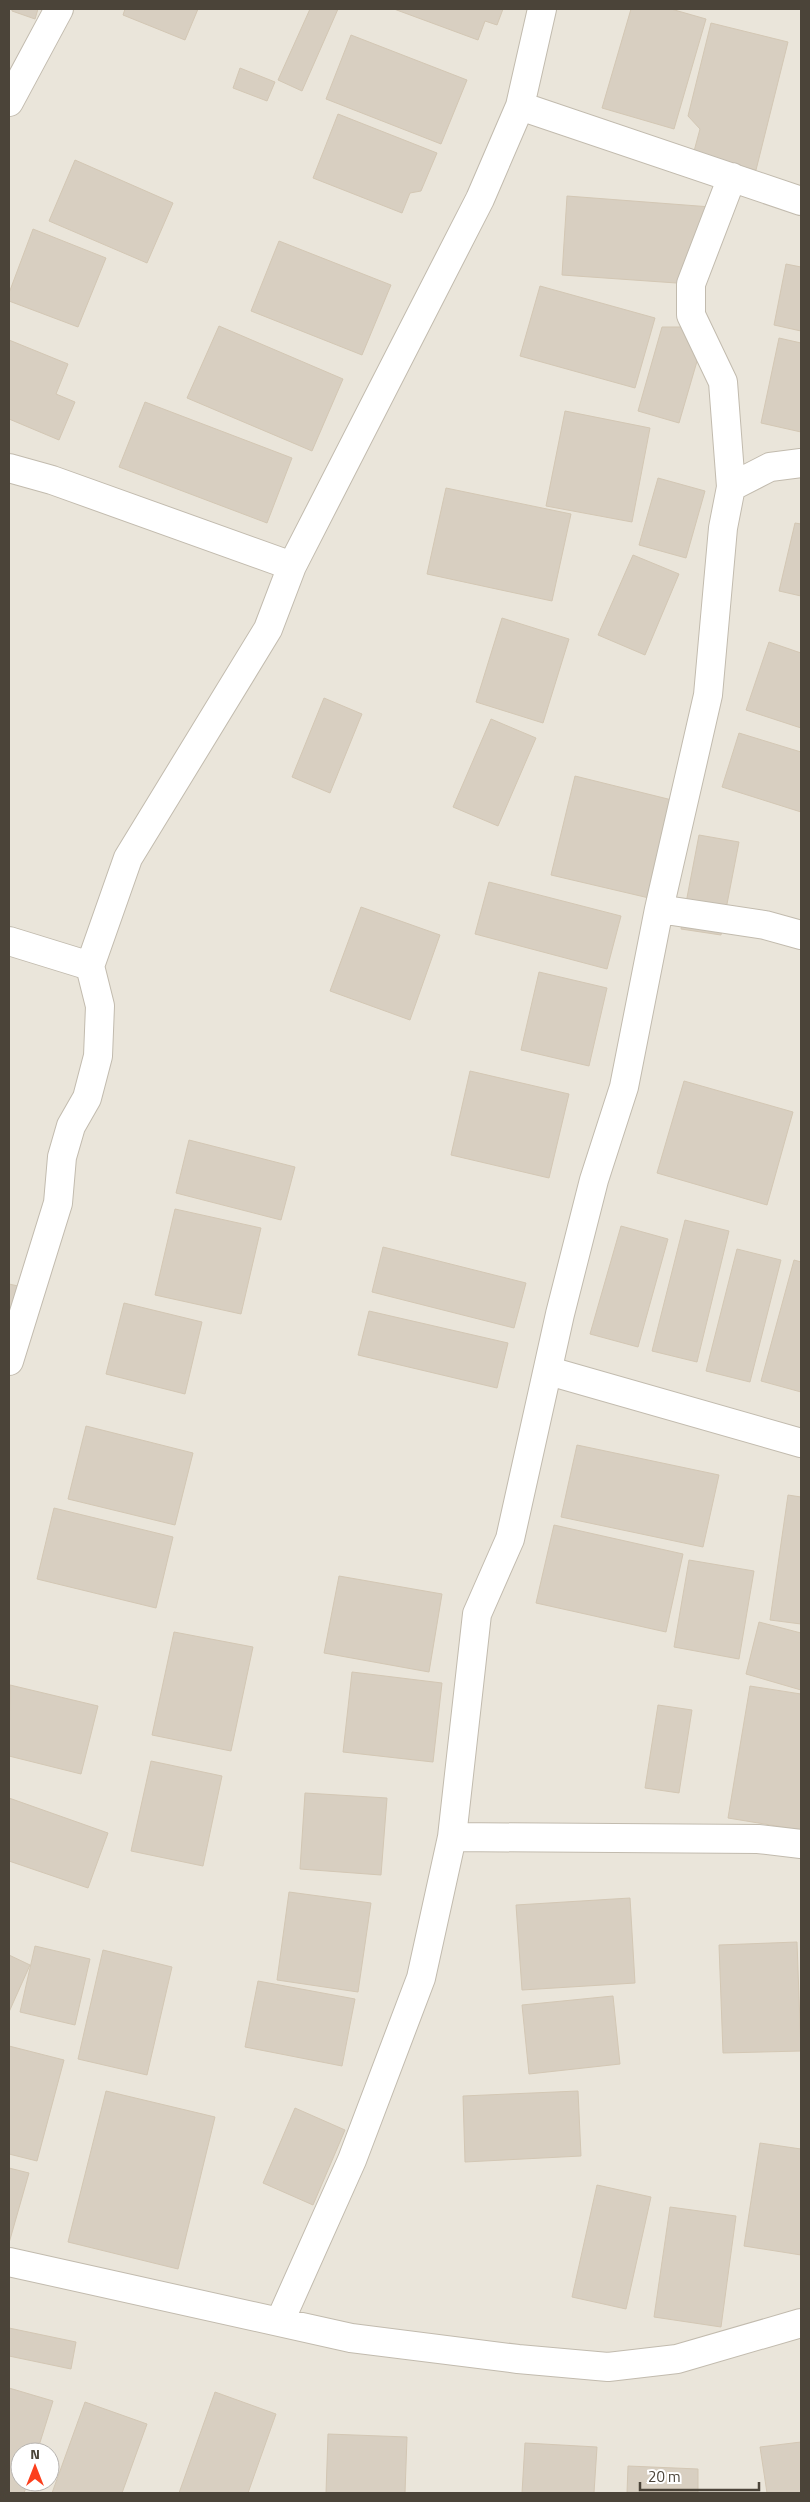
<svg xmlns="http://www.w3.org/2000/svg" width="810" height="2502" viewBox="0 0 810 2502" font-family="'Titillium Web',sans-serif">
<rect width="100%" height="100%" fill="#f6f3ec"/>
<!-- residential -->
<path fill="#eae5da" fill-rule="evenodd" d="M9,9h792v2484h-792zM20,2452h30v30h-30z"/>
<!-- building -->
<path fill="#d8cfc1" stroke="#d3c7b4" d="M12,9h26l-3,10 -23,-8z
M125,9h73l-13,31 -62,-25z
M310,9h28l-36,82 -24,-11z
M394,9h109l-6,16 -12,-4 -7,19z
M631,9h40l35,10 -32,110 -72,-21z
M711,23l77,19 -32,128 -63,-15 7,-26 -12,-13z
M351,35l116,45 -26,64 -115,-45z
M240,68l35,14 -8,19 -34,-13z
M338,114l99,39 -16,38 -11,2 -8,20 -89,-35z
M75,160l98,43 -26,60 -98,-42z
M567,196l144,11 -6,78 -143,-10z
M33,229l73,29 -28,69 -69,-26v-8z
M279,241l112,44 -29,70 -111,-44z
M786,264l15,3v64l-27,-6z
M540,286l115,32 -20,70 -115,-32z
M219,326l124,53 -31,72 -125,-53z
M662,327h45l-28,96 -41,-12z
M779,338l22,5v89l-40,-9z
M9,340l59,24 -12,30 19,8 -16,38 -50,-21z
M145,402l147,56 -25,65 -148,-56z
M565,411l85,17 -18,94 -86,-16z
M658,478l47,13 -19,67 -47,-13z
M446,488l125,26 -19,87 -125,-27z
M795,523l6,1v72l-22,-5z
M633,555l46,19 -34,81 -47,-20z
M502,618l67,21 -26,84 -67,-21z
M769,642l32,11v75l-55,-18z
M324,698l38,16 -32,79 -38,-16z
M491,719l45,19 -38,88 -45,-19z
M739,733l62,19v60l-79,-25z
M575,776l97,24 -23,98 -98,-23z
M699,835l40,7 -18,93 -40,-6z
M489,882l132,34 -14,53 -132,-35z
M361,907l79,28 -30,85 -80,-29z
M539,972l68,16 -18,78 -68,-16z
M470,1071l99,23 -20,84 -98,-23z
M684,1081l109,31 -26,93 -110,-32z
M189,1140l106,27 -14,53 -105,-27z
M175,1209l86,19 -20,86 -86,-19z
M685,1220l44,11 -32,131 -45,-11z
M621,1226l47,13 -30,108 -48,-13z
M383,1247l143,36 -12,45 -142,-36z
M737,1249l44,11 -31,122 -44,-11z
M794,1260l7,2v130l-40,-11z
M9,1284l9,2 -9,32z
M124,1303l78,19 -17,72 -79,-20z
M369,1311l139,32 -11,45 -139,-33z
M86,1426l107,27 -18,72 -107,-26z
M577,1445l142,30 -16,72 -142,-30z
M788,1495l13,2v127l-31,-4z
M54,1508l119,29 -17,71 -119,-29z
M554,1525l129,29 -17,78 -130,-29z
M689,1560l65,11 -15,88 -65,-12z
M339,1576l103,18 -13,78 -105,-19z
M759,1622l42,11v57l-55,-16z
M174,1632l79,15 -22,104 -79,-16z
M352,1672l90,11 -9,79 -90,-10z
M10,1685l88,21 -17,68 -72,-18z
M750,1686l51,8v136l-73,-12z
M658,1705l34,5 -13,83 -34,-5z
M151,1761l71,15 -19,90 -72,-15z
M305,1793l82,5 -6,77 -81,-6z
M9,1798l99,35 -20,55 -79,-27z
M289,1892l82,11 -13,89 -81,-12z
M630,1898l5,85 -113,7 -6,-85z
M797,1942l4,109 -78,2 -4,-108z
M35,1946l55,13 -15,66 -55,-13z
M103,1950l69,17 -25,108 -69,-16z
M9,1955l21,10 -21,47z
M258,1981l97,18 -13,67 -97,-19z
M613,1996l7,68 -91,10 -7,-69z
M9,2046l55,14 -27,101 -28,-7z
M106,2091l109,26 -37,152 -110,-27z
M578,2091l3,65 -116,6 -2,-66z
M295,2108l50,22 -32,75 -50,-22z
M760,2143l41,6v106l-57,-9z
M9,2168l20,5 -20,70z
M597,2185l54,12 -25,112 -54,-12z
M670,2207l66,9 -15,111 -67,-10z
M9,2328l67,14 -5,27 -62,-13z
M9,2388l44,13 -16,51h-17v30h8l-4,11h-15z
M215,2392l61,22 -28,79h-69z
M85,2402l62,22 -25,69h-70z
M328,2434l79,3 -2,56h-79z
M801,2442v51h-34l-7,-46z
M525,2443l72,4 -3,46h-72z
M628,2466l70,3v24h-71z"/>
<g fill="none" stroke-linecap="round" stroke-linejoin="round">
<!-- minor casing -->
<g stroke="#c2bbae" stroke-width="30">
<path id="minor" d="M9,102l50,-93
M520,106l281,95
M9,468l43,12 240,86
M731,487l39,-20 31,-4
M659,909l106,16 36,10
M9,941l81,25
M9,1361l49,-158 4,-46 9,-31 16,-28 11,-42 2,-50 -10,-40 38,-108 140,-229 24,-63 188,-367 40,-93 22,-97
M549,1371l252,72
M452,1837l306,2 43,5
M9,2262l342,76 167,21 90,8 69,-8 124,-36
M280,2321l72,-161 69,-182 31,-141 25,-223 33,-75 50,-225 34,-134 30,-93 35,-178 49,-214 15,-167 8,-41 -8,-105 -32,-67v-31l41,-107"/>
</g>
<!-- minor -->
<use href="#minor" stroke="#fff" stroke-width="28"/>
</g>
<!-- border -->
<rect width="810" height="2502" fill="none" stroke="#4b4439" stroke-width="20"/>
<!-- north arrow -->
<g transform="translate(35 2467)"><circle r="24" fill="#ffffff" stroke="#b7b4b0"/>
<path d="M0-4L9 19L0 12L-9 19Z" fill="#fc3f1d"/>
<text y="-8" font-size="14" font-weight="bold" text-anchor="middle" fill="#4b4439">N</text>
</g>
<!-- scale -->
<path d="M640 2482v8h119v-8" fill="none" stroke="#4b4439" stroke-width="2.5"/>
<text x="648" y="2482" font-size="15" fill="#4b4439" stroke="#ffffff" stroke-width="4" paint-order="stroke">20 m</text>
</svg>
